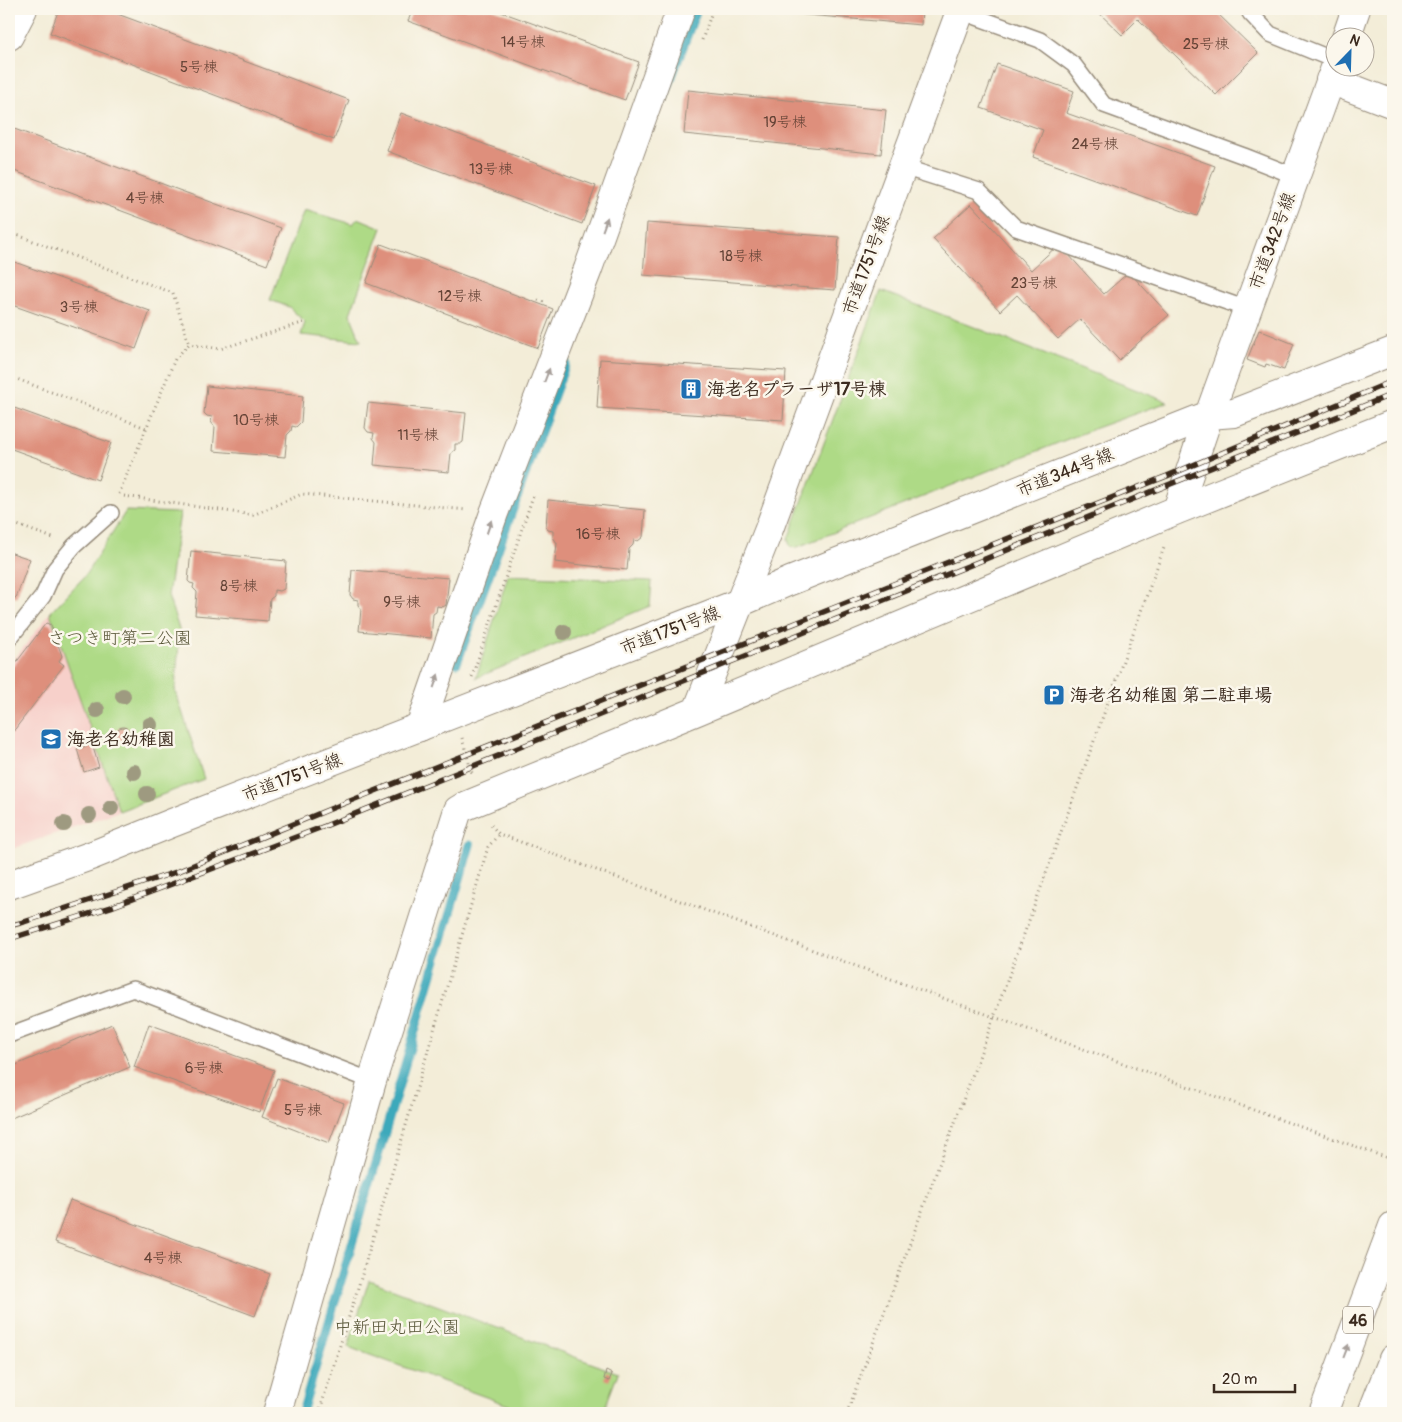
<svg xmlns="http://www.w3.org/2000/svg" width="1402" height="1422" viewBox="0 0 1402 1422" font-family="Pangolin,'Klee One',sans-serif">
<rect width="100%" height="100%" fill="#fbf7ec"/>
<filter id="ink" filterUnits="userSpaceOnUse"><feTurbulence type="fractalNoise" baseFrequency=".02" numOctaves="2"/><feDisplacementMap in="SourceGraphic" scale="10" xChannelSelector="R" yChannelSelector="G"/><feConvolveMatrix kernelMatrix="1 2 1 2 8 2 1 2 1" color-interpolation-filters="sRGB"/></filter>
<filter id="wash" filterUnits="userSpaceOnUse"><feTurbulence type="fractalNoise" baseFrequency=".0096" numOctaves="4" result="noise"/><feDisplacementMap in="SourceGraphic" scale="20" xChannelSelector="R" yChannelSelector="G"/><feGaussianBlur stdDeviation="1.12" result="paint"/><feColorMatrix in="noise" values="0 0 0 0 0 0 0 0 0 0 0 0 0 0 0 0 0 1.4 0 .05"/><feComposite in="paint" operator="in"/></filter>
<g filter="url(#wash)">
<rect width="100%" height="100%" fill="#f3edd8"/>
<!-- built -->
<path fill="#f7d0ca" d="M50,613l69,198 -110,39v-184z"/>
<!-- green -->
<path fill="#aeda86" stroke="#748252" d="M304,210l49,14 5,-6 24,10 -32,86 11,27 -60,-6 4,-13 -16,-15 -19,-7z
M881,291l287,111 -75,27 -298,119 -5,-2 -2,-7z
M126,511l54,2 -12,83 12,36 -5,58 29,89 -85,32 -69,-198 34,-36z
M508,575l144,6 -2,25 -174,72z
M369,1280l249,93 -15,40h-73l-182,-66z"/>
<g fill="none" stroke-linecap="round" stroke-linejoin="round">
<!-- stream -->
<path stroke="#3ca9bb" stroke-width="9" d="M664,98l33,-89
M457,663l109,-300
M302,1413l168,-568"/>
</g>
<g id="blocks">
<!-- building -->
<path fill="#de8f7c" d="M59,9h45l245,91 -15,40 -284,-107z
M413,9h80l146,53 -14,38 -217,-79z
M751,9h171l-1,16 -170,-15z
M1095,9h118l45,44 -42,42 -78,-76 -16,16z
M997,64l77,27 -8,22 149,53 -18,50 -164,-59 10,-27 -62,-22z
M688,90l198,20 -5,44 -197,-20z
M401,113l195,73 -14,38 -195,-73z
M9,127l272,101 -14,37 -258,-96z
M971,204l60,66 28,-26 45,50 25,-22 40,43 -50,45 -39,-41 -22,20 -41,-44 -17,16 -67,-72z
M647,223l192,14 -4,53 -192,-15z
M381,244l172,65 -15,39 -172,-65z
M9,260l141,51 -14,38 -127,-45z
M1259,330l35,14 -10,26 -18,-6 -1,3 -18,-7z
M600,359l186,12 -3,49 -186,-12z
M207,386l96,10 -2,26 -5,5 -4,-1 -1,5 -4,4 -2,22 -72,-6 2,-24 -4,-5 1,-5 -5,-1 -3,-3z
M368,403l98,10 -3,29 -3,2h-5v6l-4,3 -2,19 -75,-7 2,-23 -3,-4 1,-5 -6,-1 -3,-4z
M9,406l102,37 -13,37 -89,-32z
M548,500l97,10 -2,27 -5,4 -4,-1 -1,5 -4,4 -2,21 -72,-8 2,-19 -4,-6v-6l-5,-1 -2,-3z
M191,551l95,10 -2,28 -4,2 -6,-1v6l-4,3 -2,22 -73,-6 2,-23 -4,-4 1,-4 -4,-1 -2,-2z
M9,552l21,7 -14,39 -7,-3z
M352,570l97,8 -3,27 -3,2 -6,-1 -1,6 -3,2 -2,24 -72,-7 2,-22 -3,-4v-5l-5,-1 -3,-4z
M46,623l5,2 11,31 -3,5 5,4 -55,72v-65z
M116 734a7 7 0 1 1 14 0a7 7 0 1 1-14 0Z
M92,744l7,23 -15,5 -7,-23z
M112,1024l18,43 -121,52v-51z
M149,1024l125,46 -15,42 -125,-45z
M277,1078l67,25 -15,40 -67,-26z
M70,1200l200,74 -15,42 -200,-74z
M606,1371l6,3 -3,7 -5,-2z"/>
</g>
</g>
<g filter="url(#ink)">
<use href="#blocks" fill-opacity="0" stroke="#978c7b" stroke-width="1"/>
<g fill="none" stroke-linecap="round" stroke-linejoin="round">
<!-- lane casing -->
<g stroke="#978c7b" stroke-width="18">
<path id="lane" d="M960,11l80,29 34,25 30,40 140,51 51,20
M1250,13l20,21 64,26
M903,167l76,24 37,37 231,81
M9,639l34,-43 12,-27 19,-23 37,-33
M9,1035l124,-46 239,92"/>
</g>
<!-- street casing -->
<g stroke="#978c7b" stroke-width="30">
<path id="street" d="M9,36l14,-27
M1330,80l63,24
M1177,510l32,-95 25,-2 159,-62
M697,711l72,-182 192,-520
M420,727l74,-214 94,-244 93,-260
M277,1413l95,-332 86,-271 5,-3 234,-96 480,-201 216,-86"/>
</g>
<!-- secondary casing -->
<g stroke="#978c7b" stroke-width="30">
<path id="secondary" d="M1346,38l10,-29
M9,885l84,-30 79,-32 567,-220 51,-22 419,-166 126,-347"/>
</g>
<!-- primary casing -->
<g stroke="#978c7b" stroke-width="30">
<path id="primary" d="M1323,1413l70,-187
M1372,1413l21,-54"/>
</g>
<!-- path -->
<path stroke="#978c7b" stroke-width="3" stroke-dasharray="1 4" stroke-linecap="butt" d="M702,40l11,-31
M9,232l164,61 16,51
M538,300l9,3
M9,376l137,52
M119,494l56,-135 14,-15 31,5 85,-27
M124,496l129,19 49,-21 165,16
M9,522l44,16
M472,677l61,-181
M462,738l10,35
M491,825l8,9 495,183 399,143
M319,1413l42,-135 127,-431 11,-13
M847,1413l147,-396 171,-472"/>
<!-- lane -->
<use href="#lane" stroke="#fff" stroke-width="15"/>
<!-- street -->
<use href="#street" stroke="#fff" stroke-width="28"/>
<!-- secondary -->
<use href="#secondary" stroke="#fff" stroke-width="28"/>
<!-- primary -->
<use href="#primary" stroke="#fff" stroke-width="28"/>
<!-- rail casing -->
<g stroke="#3b2a1e" stroke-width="5.5">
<path id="rail" d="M9,926l15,-4 155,-51 151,-62 626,-250 211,-83 226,-95
M9,939l102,-32 214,-81 1068,-432"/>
</g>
<!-- rail -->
<use href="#rail" stroke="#fbf7ec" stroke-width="4" stroke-dasharray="11" stroke-linecap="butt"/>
</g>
<!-- trees -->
<g fill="#9e9a80">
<circle cx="564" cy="632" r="8"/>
<circle cx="123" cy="696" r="8"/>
<circle cx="97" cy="710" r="8"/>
<circle cx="150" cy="725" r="8"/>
<circle cx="134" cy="772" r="8"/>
<circle cx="147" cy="794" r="8"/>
<circle cx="111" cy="808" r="8"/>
<circle cx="89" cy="815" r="8"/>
<circle cx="64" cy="824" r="8"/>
</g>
<!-- one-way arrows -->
<defs><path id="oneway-solid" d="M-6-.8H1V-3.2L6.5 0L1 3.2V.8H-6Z" transform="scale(1.25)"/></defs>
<g fill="#a79f9a">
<use href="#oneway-solid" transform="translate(605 224) rotate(-70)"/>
<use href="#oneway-solid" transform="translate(547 375) rotate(-69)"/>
<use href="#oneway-solid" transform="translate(489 527) rotate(-71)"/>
<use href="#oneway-solid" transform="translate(436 681) rotate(-71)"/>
<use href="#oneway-solid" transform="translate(1346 1351) rotate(-69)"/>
</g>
</g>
<!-- icons -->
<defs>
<g id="building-square" transform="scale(1.125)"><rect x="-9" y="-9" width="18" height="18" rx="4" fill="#1f6fb2" stroke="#fbf7ec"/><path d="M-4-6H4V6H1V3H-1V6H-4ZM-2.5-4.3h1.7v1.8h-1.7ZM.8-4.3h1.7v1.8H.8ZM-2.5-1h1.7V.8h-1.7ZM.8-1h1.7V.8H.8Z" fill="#fff"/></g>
<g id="parking-square" transform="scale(1.125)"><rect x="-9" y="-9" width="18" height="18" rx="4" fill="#1f6fb2" stroke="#fbf7ec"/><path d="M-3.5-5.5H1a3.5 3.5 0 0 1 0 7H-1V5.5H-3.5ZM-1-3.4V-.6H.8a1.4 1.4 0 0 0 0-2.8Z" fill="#fff"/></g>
<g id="school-square" transform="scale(1.125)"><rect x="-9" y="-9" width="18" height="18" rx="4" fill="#1f6fb2" stroke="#fbf7ec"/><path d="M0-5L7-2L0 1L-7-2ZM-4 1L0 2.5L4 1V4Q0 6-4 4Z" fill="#fff"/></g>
</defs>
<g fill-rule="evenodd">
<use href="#building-square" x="691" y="389"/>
<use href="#parking-square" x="1054" y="695"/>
<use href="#school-square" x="51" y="739"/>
</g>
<g text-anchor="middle" stroke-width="5" stroke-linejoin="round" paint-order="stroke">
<!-- number labels -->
<g font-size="15" fill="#644336">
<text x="523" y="47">14号棟</text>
<text x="1206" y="49">25号棟</text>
<text x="199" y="72">5号棟</text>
<text x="785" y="127">19号棟</text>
<text x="1095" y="149">24号棟</text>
<text x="491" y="174">13号棟</text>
<text x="145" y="203">4号棟</text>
<text x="741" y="261">18号棟</text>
<text x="1034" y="288">23号棟</text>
<text x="460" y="301">12号棟</text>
<text x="79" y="312">3号棟</text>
<text x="256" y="425">10号棟</text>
<text x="418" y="440">11号棟</text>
<text x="598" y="539">16号棟</text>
<text x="239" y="591">8号棟</text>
<text x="402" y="607">9号棟</text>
<text x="204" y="1073">6号棟</text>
<text x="303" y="1115">5号棟</text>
<text x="163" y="1263">4号棟</text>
</g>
<!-- shield labels -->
<rect fill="#fbf7ec" stroke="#75685c" stroke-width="1" x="1343" y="1306.5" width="30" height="27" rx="4"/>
<g font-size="16" font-weight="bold" fill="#3b2a1e">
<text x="1358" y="1326">46</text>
</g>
<!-- street labels -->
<g font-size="18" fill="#3b2a1e" stroke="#fbf7ec">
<text transform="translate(1272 241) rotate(-70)" y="6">市道342号線</text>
<text transform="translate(866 265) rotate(-70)" y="6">市道1751号線</text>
<text transform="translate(1065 472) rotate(-22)" y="6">市道344号線</text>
<text transform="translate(670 630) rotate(-21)" y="6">市道1751号線</text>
<text transform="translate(292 777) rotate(-21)" y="6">市道1751号線</text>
</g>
<!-- poi labels -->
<g font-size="18" font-weight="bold" fill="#3b2a1e" stroke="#fbf7ec" text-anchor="start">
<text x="707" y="395">海老名プラーザ17号棟</text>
<text x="1070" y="701">海老名幼稚園 第二駐車場</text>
<text x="67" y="745">海老名幼稚園</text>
</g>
<!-- park labels -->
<g font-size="18" fill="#585638" stroke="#fbf7ec">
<text x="120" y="644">さつき町第二公園</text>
<text x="397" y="1333">中新田丸田公園</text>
</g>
</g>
<!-- margin -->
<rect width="1402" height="1422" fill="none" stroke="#fbf7ec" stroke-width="30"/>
<!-- north arrow -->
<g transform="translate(1350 52) rotate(23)"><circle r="24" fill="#fbf7ec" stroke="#aea59a"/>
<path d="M0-4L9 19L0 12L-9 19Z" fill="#1f6fb2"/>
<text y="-8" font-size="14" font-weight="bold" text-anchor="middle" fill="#3b2a1e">N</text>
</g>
<!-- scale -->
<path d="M1214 1384v8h81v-8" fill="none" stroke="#3b2a1e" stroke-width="2.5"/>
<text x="1222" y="1384" font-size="15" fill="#3b2a1e" stroke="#fbf7ec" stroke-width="4" paint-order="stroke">20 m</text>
</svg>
